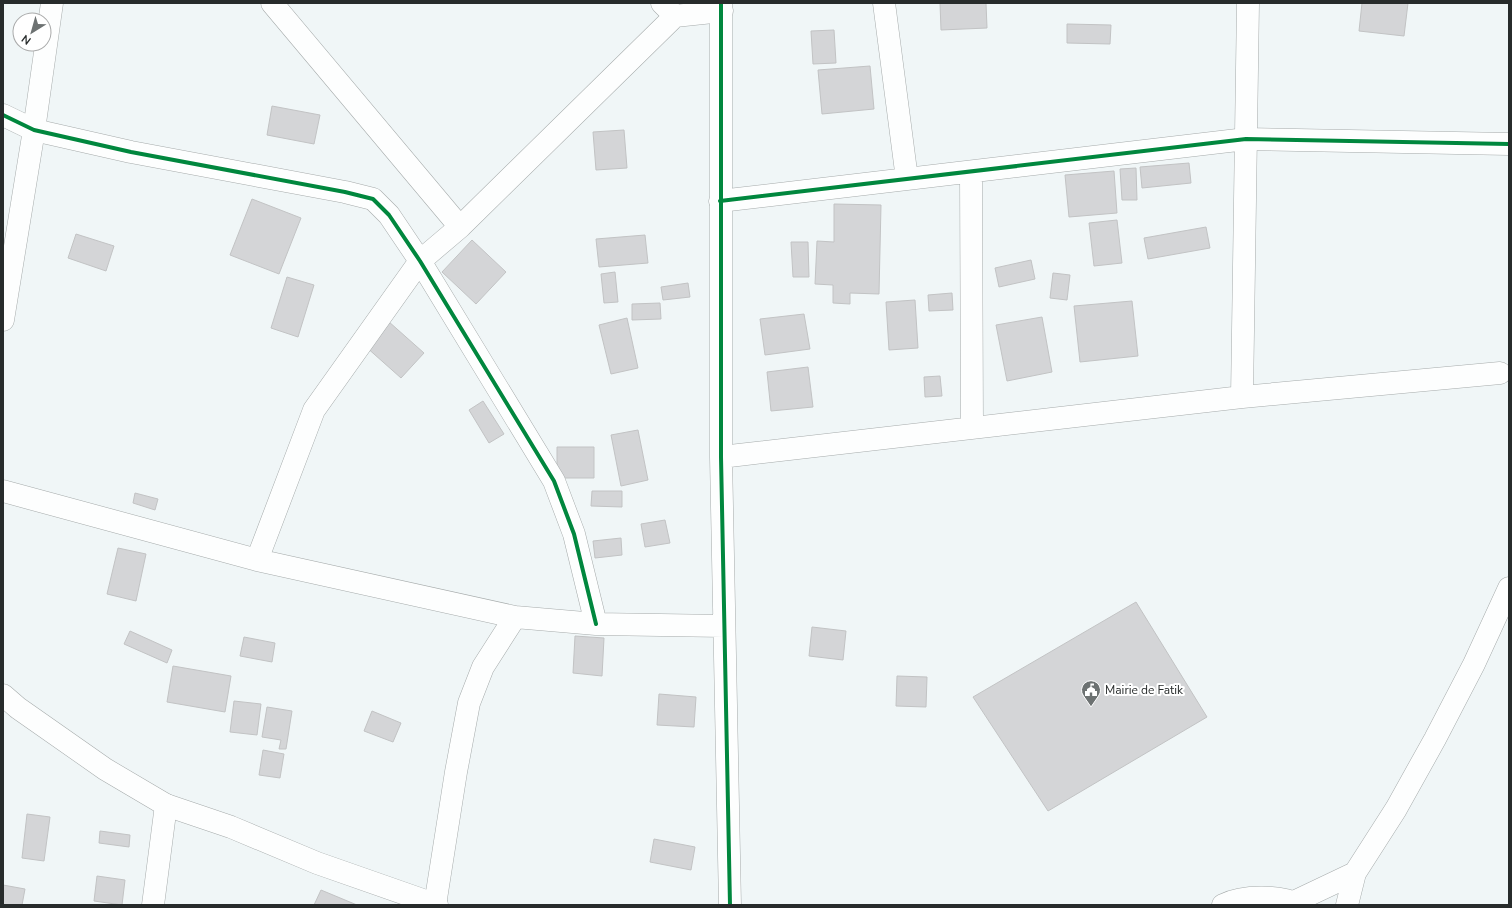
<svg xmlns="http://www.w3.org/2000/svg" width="1512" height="908" viewBox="0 0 1512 908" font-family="'Nunito Sans',sans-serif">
<rect width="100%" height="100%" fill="#f0f6f7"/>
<!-- building -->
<path fill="#d4d5d7" stroke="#c2c3c4" d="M940,3h46l1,25 -46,2z
M1362,3h46l-4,33 -45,-5z
M1067,24l44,1 -1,19 -43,-1z
M834,30l2,33 -23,1 -2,-33z
M870,66l4,43 -52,5 -4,-44z
M272,106l48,9 -6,29 -47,-9z
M624,130l3,38 -31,2 -3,-38z
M1189,163l2,20 -49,5 -2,-21z
M1136,168l1,32h-15l-2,-31z
M1114,171l3,42 -48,4 -4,-42z
M252,199l49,19 -22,56 -49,-19z
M834,204l47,1 -2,89 -29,-1v11l-17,-1v-18l-18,-1 2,-43 17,1z
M1117,220l5,43 -28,3 -5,-43z
M1206,227l4,21 -62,11 -4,-21z
M76,234l38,12 -8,25 -38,-13z
M645,235l3,28 -49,4 -3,-28z
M472,240l34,32 -30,32 -34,-32z
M791,242h17l1,35h-16z
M1031,260l4,19 -36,8 -4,-19z
M615,272l3,30 -14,1 -3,-29z
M1053,273l17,2 -3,25 -17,-2z
M287,277l27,8 -16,52 -27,-9z
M688,283l2,14 -27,3 -2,-13z
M952,293l1,17 -24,1 -1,-16z
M915,300l3,48 -29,2 -3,-48z
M1132,301l6,55 -58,6 -6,-56z
M660,303l1,16 -29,1v-16z
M804,314l6,35 -45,6 -5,-36z
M1042,317l10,55 -45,9 -11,-56z
M627,318l11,50 -27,6 -12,-49z
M388,321l36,32 -23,25 -36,-32z
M808,367l5,40 -42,4 -4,-39z
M940,376l2,20 -17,1 -1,-20z
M483,401l21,33 -15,9 -20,-33z
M638,430l10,50 -27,6 -10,-51z
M557,447h37v31h-37z
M592,491h30v16l-31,-1z
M135,493l23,6 -3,11 -22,-7z
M665,520l5,23 -25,4 -4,-23z
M621,538l1,17 -27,3 -2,-17z
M118,548l28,6 -10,47 -29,-7z
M1136,602l71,115 -159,94 -75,-114z
M812,627l34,4 -3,29 -34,-4z
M130,631l42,19 -5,13 -43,-19z
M575,636l29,2 -2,38 -29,-3z
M244,637l31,6 -3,19 -32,-6z
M173,666l58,10 -6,36 -58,-10z
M897,676l30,1 -1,30 -30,-1z
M659,694l37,3 -2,30 -37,-2z
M234,701l27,3 -4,31 -27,-3z
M267,707l25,4 -6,38h-7l2,-9 -19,-3z
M372,711l29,12 -8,19 -29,-11z
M263,750l21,4 -4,24 -21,-3z
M27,814l23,3 -6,44 -22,-3z
M100,831l30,4 -1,12 -30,-4z
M654,839l41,8 -4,23 -41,-8z
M97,876l28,4 -3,25 -28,-4z
M3,885l22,4 -3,16h-19z
M321,890l36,15h-43z"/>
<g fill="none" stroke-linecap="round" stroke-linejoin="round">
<!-- street casing -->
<g stroke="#a6abab" stroke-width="23">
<path id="street" d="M272,3l188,224
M662,3l13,13
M721,3v454l9,448
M884,3l23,176
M3,115l31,15 97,22 214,40 28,7 16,16 31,46 134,220 20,53 22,90
M971,172l1,256
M720,201l526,-62 263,5
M3,320l31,-190 18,-127
M1242,397l6,-394
M721,457l521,-60 258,-24
M3,491l254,69 258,57 81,7 128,2
M257,560l57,-150 106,-149 40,-34 215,-211 47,-5
M153,905l13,-100
M435,905l21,-133 13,-69 14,-36 32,-50"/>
</g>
<!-- secondary casing -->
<g stroke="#a6abab" stroke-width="23">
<path id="secondary" d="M3,695l15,13 87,61 61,36 65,22 86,36 120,42
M1294,902l61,-29
M1223,905c20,-10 57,-10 77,0
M1347,905l8,-32 41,-64 39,-70 39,-75 35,-76"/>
</g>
<!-- street -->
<use href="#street" stroke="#fdfefe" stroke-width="22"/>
<!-- secondary -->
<use href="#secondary" stroke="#fdfefe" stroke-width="22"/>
<!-- cycleway casing -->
<g stroke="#fff" stroke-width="6">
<path id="cycleway" d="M721,3v454l9,448
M3,115l31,15 97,22 214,40 28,7 16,16 31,46 134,220 20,53 22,90
M720,201l526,-62 263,5"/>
</g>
<!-- cycleway -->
<use href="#cycleway" stroke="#00873e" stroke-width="4"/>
</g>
<!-- icons -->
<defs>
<g id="civic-pin" transform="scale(1)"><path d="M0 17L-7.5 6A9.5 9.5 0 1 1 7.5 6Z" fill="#6d7272" stroke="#fff"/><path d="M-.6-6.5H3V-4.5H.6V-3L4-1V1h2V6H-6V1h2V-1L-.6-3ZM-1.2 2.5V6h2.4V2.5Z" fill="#fff"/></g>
</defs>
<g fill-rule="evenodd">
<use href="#civic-pin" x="1091" y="690"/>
</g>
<g text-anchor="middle" stroke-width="4" stroke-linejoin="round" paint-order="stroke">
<!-- poi labels -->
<g font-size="12" fill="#272b2b" stroke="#fff" text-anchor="start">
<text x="1105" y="694">Mairie de Fatik</text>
</g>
</g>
<!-- border -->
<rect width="1512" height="908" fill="none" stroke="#272b2b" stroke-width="8"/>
<!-- north arrow -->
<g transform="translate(32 32) rotate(217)"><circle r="19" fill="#ffffff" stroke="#a9aaaa"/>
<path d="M0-3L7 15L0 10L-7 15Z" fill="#6d7272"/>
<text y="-6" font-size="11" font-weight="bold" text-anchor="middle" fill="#272b2b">N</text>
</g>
</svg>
